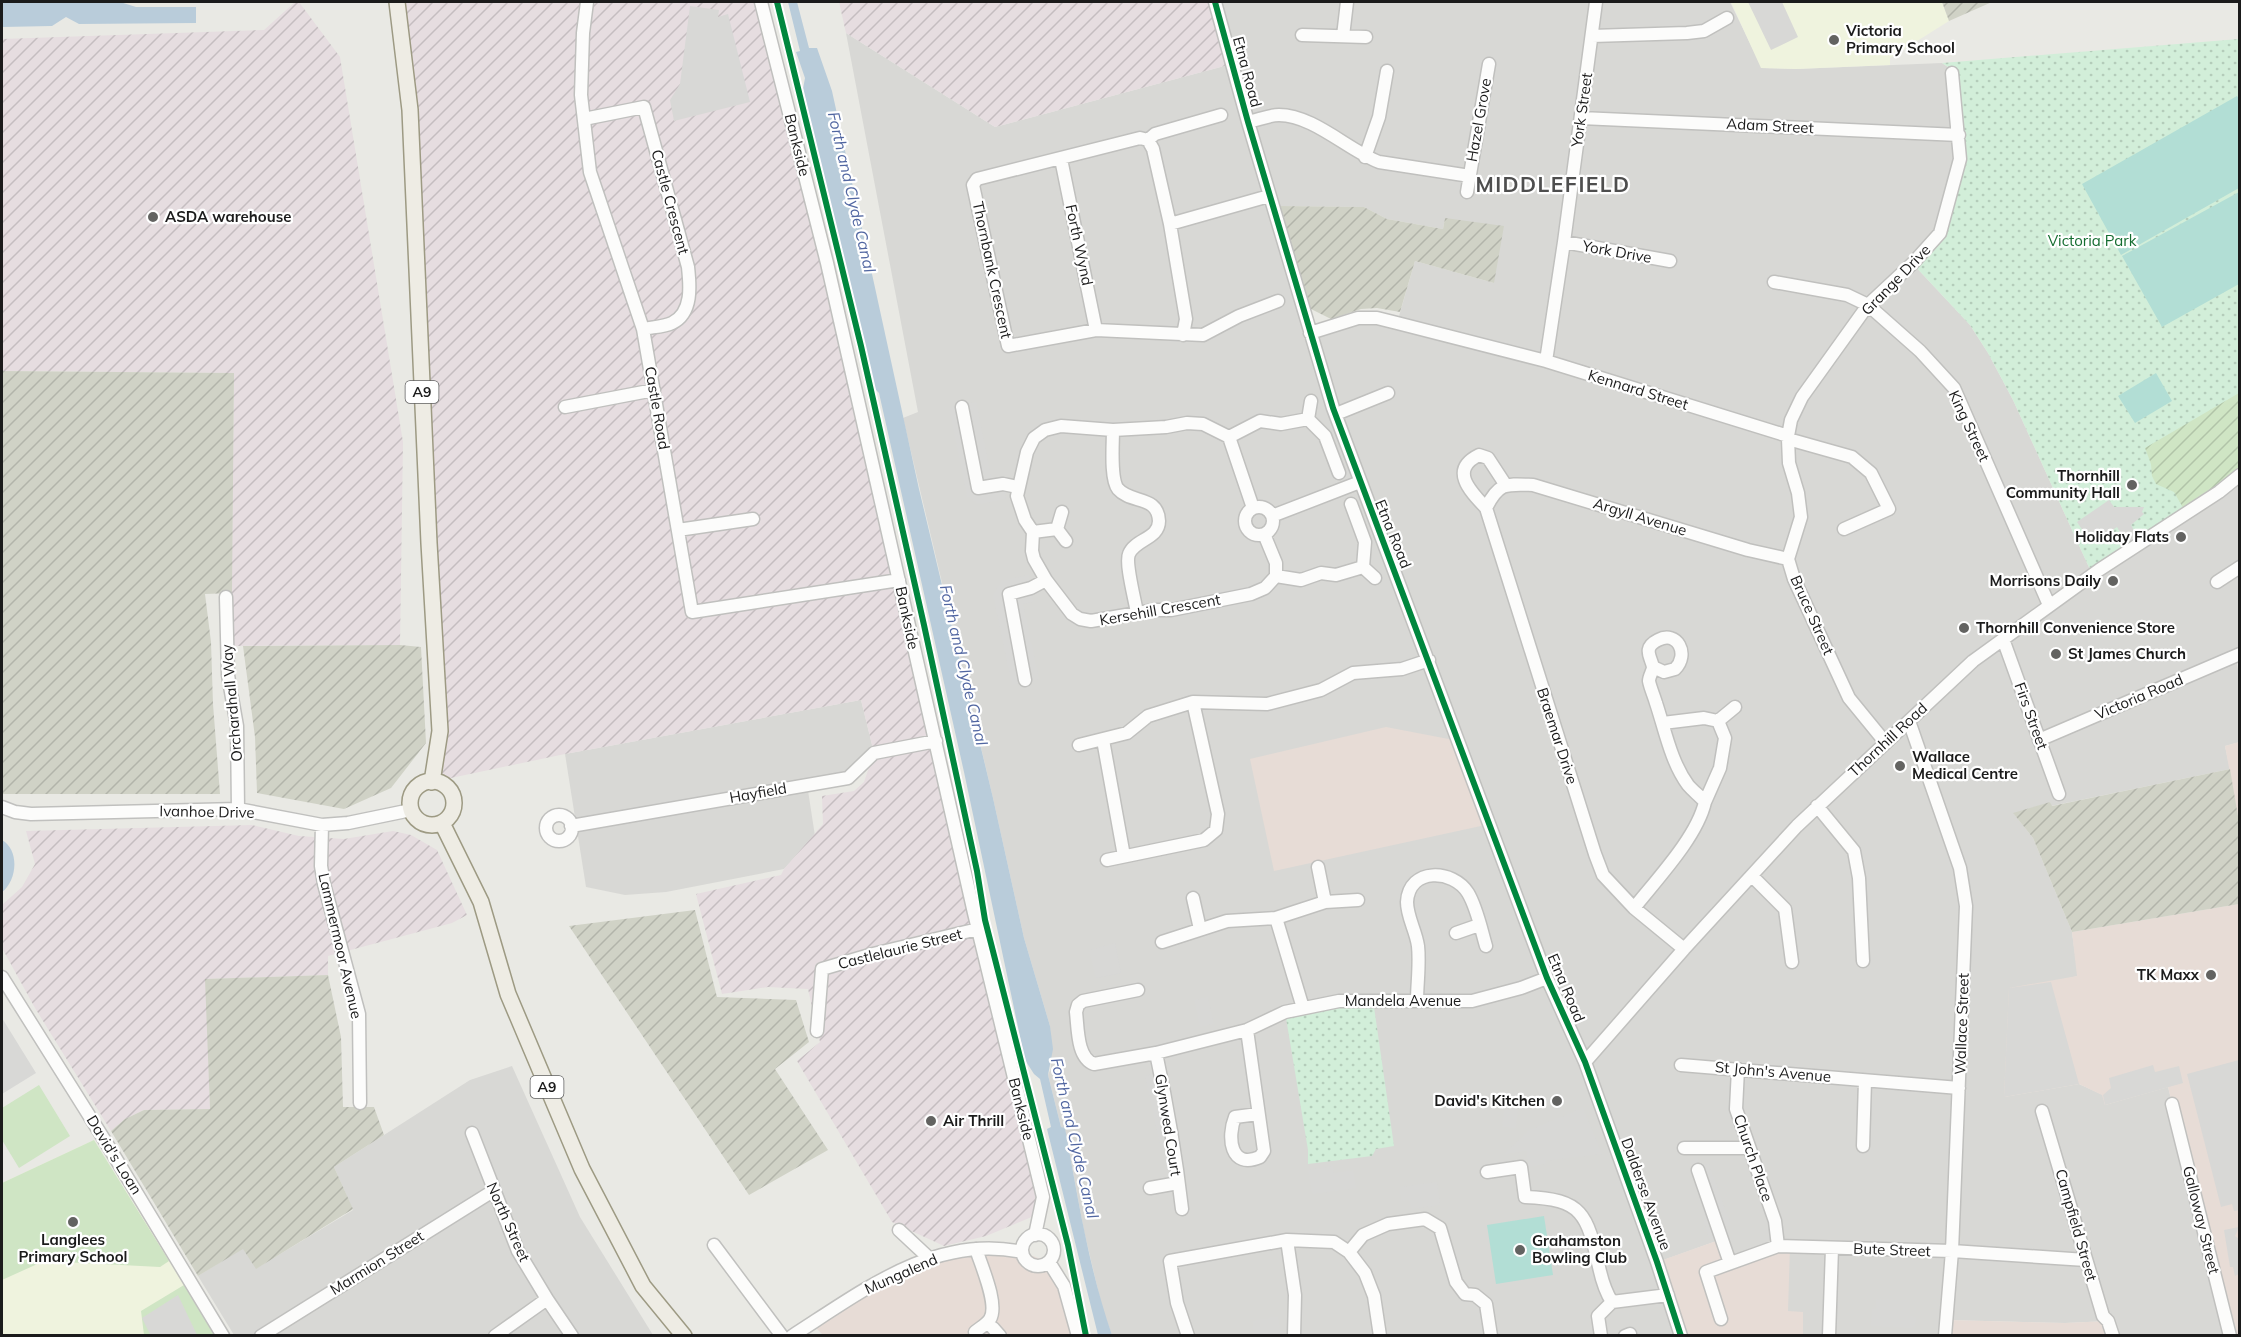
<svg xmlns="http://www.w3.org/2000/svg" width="2241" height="1337" viewBox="0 0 2241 1337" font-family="Mulish,sans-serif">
<defs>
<pattern id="industrial-furrows" width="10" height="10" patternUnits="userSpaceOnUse" patternTransform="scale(1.5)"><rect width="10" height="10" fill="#e6dde0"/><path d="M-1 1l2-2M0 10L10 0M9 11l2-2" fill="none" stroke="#c5bdc0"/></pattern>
<pattern id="construction-furrows" width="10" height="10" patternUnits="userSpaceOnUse" patternTransform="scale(1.5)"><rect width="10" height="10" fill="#d0d2c6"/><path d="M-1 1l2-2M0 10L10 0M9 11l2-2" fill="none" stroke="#b2b4aa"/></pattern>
<pattern id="park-dots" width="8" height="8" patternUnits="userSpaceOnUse" patternTransform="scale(1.5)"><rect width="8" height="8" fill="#d2eed9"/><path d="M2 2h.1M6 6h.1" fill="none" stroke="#b4ccba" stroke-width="1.8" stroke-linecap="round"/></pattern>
<pattern id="garden-furrows" width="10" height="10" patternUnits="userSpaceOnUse" patternTransform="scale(1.5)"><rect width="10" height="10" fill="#cfe5c4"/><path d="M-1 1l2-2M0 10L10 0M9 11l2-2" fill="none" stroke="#b1c4a8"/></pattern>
</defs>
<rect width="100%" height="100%" fill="#e9e9e4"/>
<!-- residential -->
<path fill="#d8d8d5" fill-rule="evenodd" d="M1215,2h515l32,66 34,1 146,-6 6,4 4,6 7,62 -19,98 -27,31 57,61 18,28 25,47 79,174 147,-99 1,179 -4,2 3,22 1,64 -15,4 5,23 -179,37 -1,-4 -36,12 19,24 39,94 6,44 -27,6 -47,115 75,-13 24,11 2,10 63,-18 62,248h-117l-5,-14 -43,2 -118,-3 -2,15h-142v-22l-15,-1 -58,-49 -8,-24 -64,23 23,73h-569l-9,-24 -19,-80 -19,-102 -4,-2 -13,-52 3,-7 -1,-42 -26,-88 -31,-140 -90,-380 15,-6 -72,-379 149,94 237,-63zM1273,206l91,1 23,12 56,10 2,-11 49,65 -79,-22 -18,62 -39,-5 -48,15z
M861,700l13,53 -26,25 -41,6 8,52 -31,33 -118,23 -41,3 -39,-8 -21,-133z
M512,1066l68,151 73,118h-419l-36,-59 45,-28 14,20 96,-58 -19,-43 136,-87z"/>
<!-- commercial -->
<path fill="#e7dcd6" d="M1386,727l73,14 31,83 -216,47 -24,-112z
M2239,742v80l-14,-76z
M2239,904v430l-9,1 -62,-248 -63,18 -3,-10 -23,-11 -75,13 5,-109 68,-12 -5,-44z
M1722,1239l9,24 59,-17 -2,65 15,1v23h-122l-24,-73z
M1022,1252l27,10 29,73 -254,1 -13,-13 118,-65z
M1946,1320l119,3 43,-2 5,15h-168z"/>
<!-- industrial -->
<path fill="url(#industrial-furrows)" d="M295,2h4l41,55 63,385 -3,203 -169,1 3,-273 -232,-2v-332l262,-9z
M397,2h364l282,1195 -4,17 -53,22 -42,10 -52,-24 -95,-161 23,-19 -12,-53 -40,-2 -46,7 -26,-100 85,-19 3,-6 39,-45 -1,-28 32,-5 10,-9 10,-29 -13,-53 -296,54 -133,28 8,-51z
M839,2h376l17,62 -237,63 -149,-94z
M252,825l47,11 45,3 49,-8 18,4 26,15 30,65 -15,8 -124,33v19l-122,4 4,130 -66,1 -19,9 -14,12 -76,-123 -33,-60v-43l20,-18 13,-23 -9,-33z"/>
<!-- education -->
<path fill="#eff3de" d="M1731,2h211l7,19 -59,37v7l-94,4 -35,-1z
M94,1140l122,195h-214v-152z"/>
<!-- construction -->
<path fill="url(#construction-furrows)" d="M1942,2h50l-43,19z
M1280,206l84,1 23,12 56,10 2,-11 59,8 -10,57 -79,-22 -15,51 -23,-4 -16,1 -30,10 -22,-11z
M2,371l232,2 -2,220 -27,1 6,48 2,62 7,90h-218z
M400,645l21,2 5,96 -35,45 -47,21 -87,-16 -2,-56 -12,-91z
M2230,769l9,53v82l-167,28 -39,-94 -20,-25 37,-11 2,4z
M695,910l22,87 79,3 13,42 -34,27 53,81 -79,45 -180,-269z
M328,975l13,62 2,70h31l10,28 -50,32 19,42 -97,60 -13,-20 -45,27 -87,-145 14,-12 19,-9 66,-1 -5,-130z"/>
<!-- grass -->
<path fill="#cfe5c4" d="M39,1085l31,51 -51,32 -17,-28v-32z
M94,1140l75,121 -9,6 -116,-6 -42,19v-97z
M184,1285l32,50h-72l-3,-24z"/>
<!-- park -->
<path fill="url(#park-dots)" d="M2239,39l1,436 -148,99 -79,-174 -25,-47 -18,-28 -57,-61 27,-31 20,-74 -8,-86 -4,-6 -6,-4z
M1373,1000l21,146 -18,3 -4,7 -64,8v-14l-23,-138z"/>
<!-- garden -->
<path fill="url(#garden-furrows)" d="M2239,393v82l-53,38 -12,-21 -18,-8 -4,-8 -1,-12 -6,-16z"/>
<!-- pitch -->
<path fill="#b2ded5" d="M2237,96l3,5 -1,87 -118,67 -39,-71z
M2239,192v92l-77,43 -40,-71z
M2156,373l16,28 -37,22 -17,-27z
M1544,1216l9,59 -57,9 -9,-59z"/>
<!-- parking -->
<path fill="#d8d8d6" d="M1748,2h34l16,35 -27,13z
M690,6l29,4 -1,7 10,-3 22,88 -76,19 -4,-21 10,-16z
M976,402l17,83 10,-1 3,15 -27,5 -12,-8 -18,-88z
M2109,500l5,7h30l-2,5 2,2 -13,11 10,18 -11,7 -13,-23 -25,17 -15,-22z
M1029,575l4,27 -10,2 16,75 -27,6 -19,-90 8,-14z
M1115,943l6,30 -25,5 -7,-28z
M2051,982l28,102 -75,13 5,-109z
M1208,997l6,27 -14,3 -6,-27z
M2,1018l34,55 -34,21z
M2239,1060l1,150 -6,1 -2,-7 -11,3 -34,-133z
M2153,1065l2,7 24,-6 4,17 -78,22 -2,-10 8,-7 -2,-10z
M1160,1072l14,75 -13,2 -16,-73z
M1506,1091l14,2 -4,36 -14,-2z
M1583,1108l19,46 -57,7 1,3 -17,3 -3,-16 -22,3 25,-24z
M1698,1158l2,7 9,-1 22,61 -12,4 2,7 -11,4 -7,-19 8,-4 -21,-57z
M1333,1166l1,7 19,-3 3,18 -44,6 -4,-24z
M1437,1182l3,23 -29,4 -2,-9 -8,1 -2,-14z
M2239,1227l-4,9 4,3v35l-4,2 -2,-9h-3l-6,-37z
M178,1295l19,40 -44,1 -3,-2 -8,-16z
M1876,1299l34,1v16l6,1 -1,11 -44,-2 1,-17h4z
M1278,1316l3,19h-27l-2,-14z"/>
<!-- water -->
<path fill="#b9ccda" d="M2,2h118l16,5h60v16l-117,1 -13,-7 -14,9 -50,1z
M788,2h9l12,46h8l15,43 87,398 74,309 31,140 26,88 3,23 -5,26 13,52 4,1c13,70 24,141 47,207h-14l-51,-206 4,-2 -11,-48 -6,-5 -9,-14 -61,-288 -85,-379 -5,-5 -71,-299 2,-11 -9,-26 4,-1z
M2,840c18,10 15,41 0,52z"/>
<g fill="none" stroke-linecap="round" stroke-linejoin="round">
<!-- minor casing -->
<g stroke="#c0c0be" stroke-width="15">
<path id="minor" d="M587,2l-4,31 -2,62 9,77 53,157 49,283 207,-32
M761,2l66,261 147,650 69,284 -8,38
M1215,2l33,120 85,286 214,570 38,84 72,200 24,74
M1302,35l64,2
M1343,36l4,-34
M1592,36l95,-3 17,-2 23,-13
M1581,118l378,17
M584,119l60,-12 44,160c2,18 5,46 -16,56 -8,4 -20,4 -29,6
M1248,122c10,-2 21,-7 31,-7 34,0 69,35 100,47l91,14
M1148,140l7,-6 66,-19
M1365,157l14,-40 8,-46
M1061,159l35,171
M1467,192l22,-128
M1170,224l-17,-75 -5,-9 -8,-2 -163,41 -4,6 35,161 88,-16 107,5 36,-19 39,-15
M1564,242l106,19
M1774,282l73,13 21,10 52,46 34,37 95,217
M1310,333l48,-15h19l20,5 149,38 242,75v3l64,18 19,16 18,36 -45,20
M1183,335l3,-16 -16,-95 99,-28
M1546,361l18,-119 32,-240
M565,407l89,-17
M962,407l16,81 25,-4 15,3
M1336,414l52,-21
M1308,419l3,-18
M1113,430c0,14 -3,49 5,59 13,15 40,6 41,32 0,18 -24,18 -30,33 -4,9 6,46 8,59
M1788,436l3,-16 11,-23 66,-92 45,-42 27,-30 20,-74 -8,-86
M1229,437l31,-16 21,3 27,-5 17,17 14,37
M1788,439l1,24 9,30 3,24 -13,42 6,20 55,119 36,44
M1245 521a14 14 0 1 1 28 0a14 14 0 1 1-28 0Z
M1253,508l-24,-71 -26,-13 -16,-1 -21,4 -53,3 -52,-4 -16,4 -11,8 -7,14 -10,44 8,24 8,12 -1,19 2,8 12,21 26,34 8,5 11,2 64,-11h16l80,-16 14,-6 11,-12v-13l-12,-29
M1486,508c-16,-17 -37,-38 -7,-53l9,3 17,26
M1272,516l88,-34
M1057,529l9,12
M678,530l75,-11
M1033,532l24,-3 5,-17
M1363,567l12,11
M1276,576l25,4 20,-7 15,2 27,-8 2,-25 -14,-38
M2217,582l23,-15
M226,597l2,78 9,51 1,83
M2003,639l56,155
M1025,680l-16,-86 22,-6 15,-8
M1718,721l17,-14
M1909,721l51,147 6,38 -14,345 -7,85
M1663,723l41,-5 14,3 7,17 -5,30 -15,34
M1103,740l21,116
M2039,740l201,-86
M1079,745l48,-12 21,-17 45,-14 74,2 54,-14 32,-17 49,-4 27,-9
M1817,806l37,45 5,27 4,83
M2,807l13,5 16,2 207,-5 84,16 26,-2 63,-13
M546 828a13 13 0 1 1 26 0a13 13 0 1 1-26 0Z
M322,825l-1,41 3,18 35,130 1,89
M571,826l277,-48 26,-25 62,-12
M1107,860l97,-20 12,-10 2,-16 -25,-112
M1318,867l7,35
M1752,876l33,33 7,53
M1193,898l7,31
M1634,908c23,-29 63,-71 71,-106 -5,-6 -12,-11 -17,-17 -17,-23 -23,-55 -32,-82 -2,-7 -6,-16 -7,-22 0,-5 4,-10 4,-14 -2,-10 -11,-19 5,-27 19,-10 32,14 17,29l-11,3 -11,-5
M1276,918l27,90
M1456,933l23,-8
M1162,942l65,-21 49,-3 49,-16 33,-2
M1684,949l-50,-41 -31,-33 -8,-21 -109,-346c13,-26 20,-24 47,-23l215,65 40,9
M2,977l105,167 116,192
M1138,990l-55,11 -5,4 -2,7c2,17 1,46 18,52l62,-11c11,51 20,103 26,156
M1417,1001c0,-17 3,-37 1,-55 -2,-15 -11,-29 -11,-44 2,-35 46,-33 61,-9 9,15 13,36 18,53
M1247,1030l17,121 -4,6c-30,13 -33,-20 -25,-40l23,-3
M817,1031l5,-62 51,-15 105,-25
M1156,1053l91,-23 38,-18 54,-11h133l49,-13 26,-10
M1585,1062l99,-113 113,-123 176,-165 126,-91 120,-78 21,-17
M1681,1065l278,23
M1738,1069l-2,40 39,112 3,25
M2172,1104l58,232
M2042,1111l61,205 5,5 5,15
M472,1133l46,118 29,48 25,37
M1863,1146l2,-65
M1684,1148h65
M1698,1170l32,93
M1487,1172l34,-5 4,30c58,2 62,17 74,70 3,14 6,24 13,35l56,-7
M1150,1188l28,-5
M899,1230l30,28
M1022 1250a16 16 0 1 1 32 0a16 16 0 1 1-32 0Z
M1287,1240l8,55 -1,41
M714,1245l68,91
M1349,1252l14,-17 25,-11 37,-5 15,9 16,54 9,12 10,1 11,9 5,32
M1049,1262l15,24 14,50
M1721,1319l-15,-47 72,-26 174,5 134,9
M993,1328l7,8
M975,1332c5,-4 12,-8 15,-13 9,-14 -9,-54 -14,-70
M261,1336l232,-145
M495,1336l52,-37
M792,1336c69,-44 144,-103 230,-84
M1188,1336l-11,-33 -7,-42 117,-21 47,2 15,10 16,21 9,23 6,40
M1601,1336l-3,-20 14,-14
M1625,1336l5,-2
M1829,1336l3,-88"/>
</g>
<!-- major casing -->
<g stroke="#9d9a83" stroke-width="18">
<path id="major" d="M397,2l13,108 19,433 11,188 -8,51
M410 803a22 22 0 1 1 44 0a22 22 0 1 1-44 0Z
M442,823l39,79 27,92 74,175 61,117 41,50"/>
</g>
<!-- minor -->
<use href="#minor" stroke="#fcfcfb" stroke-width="12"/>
<!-- major -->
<use href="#major" stroke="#eeece4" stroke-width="15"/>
<!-- cycleway casing -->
<g stroke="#fff" stroke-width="10">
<path id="cycleway" d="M777,2l84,344 63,279 53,246 8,49 83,325 18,91
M1215,2l33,120 85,286 214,570 38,84 72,200 24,74"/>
</g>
<!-- cycleway -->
<use href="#cycleway" stroke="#00873e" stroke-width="6"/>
</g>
<!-- markers -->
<g fill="#636361" stroke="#fff" stroke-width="2">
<circle cx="1834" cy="40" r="6"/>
<circle cx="153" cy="217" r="6"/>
<circle cx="2132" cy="485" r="6"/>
<circle cx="2181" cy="537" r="6"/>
<circle cx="2113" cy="581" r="6"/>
<circle cx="1964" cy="628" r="6"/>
<circle cx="2056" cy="654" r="6"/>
<circle cx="1900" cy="766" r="6"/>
<circle cx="2211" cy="975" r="6"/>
<circle cx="1557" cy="1101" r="6"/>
<circle cx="931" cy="1121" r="6"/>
<circle cx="73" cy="1222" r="6"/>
<circle cx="1520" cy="1250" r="6"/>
</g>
<g text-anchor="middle" stroke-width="4.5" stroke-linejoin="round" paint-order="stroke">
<!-- shield labels -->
<g fill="#fff" stroke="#5f5f5f" stroke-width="1.5">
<rect x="405.5" y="381" width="33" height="22" rx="4.5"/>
<rect x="530.5" y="1076" width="33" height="22" rx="4.5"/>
</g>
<g font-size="14" font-weight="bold" fill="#1b1b1b">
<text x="422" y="397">A9</text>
<text x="547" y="1092">A9</text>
</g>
<!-- poi labels -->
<g font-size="15" font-weight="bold" fill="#1b1b1b" stroke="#fff" text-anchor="start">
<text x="1846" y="36">Victoria<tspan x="1846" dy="17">Primary School</tspan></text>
<text x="165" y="222">ASDA warehouse</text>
<text x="2120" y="481" text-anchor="end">Thornhill<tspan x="2120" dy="17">Community Hall</tspan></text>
<text x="2169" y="542" text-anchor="end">Holiday Flats</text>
<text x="2101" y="586" text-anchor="end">Morrisons Daily</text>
<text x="1976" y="633">Thornhill Convenience Store</text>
<text x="2068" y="659">St James Church</text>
<text x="1912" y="762">Wallace<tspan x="1912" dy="17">Medical Centre</tspan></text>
<text x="2199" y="980" text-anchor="end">TK Maxx</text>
<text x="1545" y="1106" text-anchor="end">David's Kitchen</text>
<text x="943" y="1126">Air Thrill</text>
<text x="73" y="1245" text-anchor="middle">Langlees<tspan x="73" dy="17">Primary School</tspan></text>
<text x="1532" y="1246">Grahamston<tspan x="1532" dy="17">Bowling Club</tspan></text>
</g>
<!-- street labels -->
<g font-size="15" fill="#1b1b1b" stroke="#fff">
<text transform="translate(1247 72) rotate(75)" y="5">Etna Road</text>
<text transform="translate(1582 110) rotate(-82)" y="5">York Street</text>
<text transform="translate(1479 120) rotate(-80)" y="5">Hazel Grove</text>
<text transform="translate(1770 126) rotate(3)" y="5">Adam Street</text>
<text transform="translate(797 145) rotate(76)" y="5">Bankside</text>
<text transform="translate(670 202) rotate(75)" y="5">Castle Crescent</text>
<text transform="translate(1079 245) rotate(78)" y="5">Forth Wynd</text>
<text transform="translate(1617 252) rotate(10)" y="5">York Drive</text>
<text transform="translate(992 270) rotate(78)" y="5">Thornbank Crescent</text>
<text transform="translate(1896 280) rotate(-46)" y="5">Grange Drive</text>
<text transform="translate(1638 390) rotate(17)" y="5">Kennard Street</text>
<text transform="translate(657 408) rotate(80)" y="5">Castle Road</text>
<text transform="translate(1969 426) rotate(65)" y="5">King Street</text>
<text transform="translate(1640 517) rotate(17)" y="5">Argyll Avenue</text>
<text transform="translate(1393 534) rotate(68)" y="5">Etna Road</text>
<text transform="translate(1160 610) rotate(-10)" y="5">Kersehill Crescent</text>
<text transform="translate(1812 615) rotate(66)" y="5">Bruce Street</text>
<text transform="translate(907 618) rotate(78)" y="5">Bankside</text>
<text transform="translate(2139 697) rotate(-23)" y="5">Victoria Road</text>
<text transform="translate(232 703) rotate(-95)" y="5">Orchardhall Way</text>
<text transform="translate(2031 716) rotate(70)" y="5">Firs Street</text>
<text transform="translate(1557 736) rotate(72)" y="5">Braemar Drive</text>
<text transform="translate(1888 740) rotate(-43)" y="5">Thornhill Road</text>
<text transform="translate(758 793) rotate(-10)" y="5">Hayfield</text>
<text transform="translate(207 812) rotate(1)" y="5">Ivanhoe Drive</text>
<text transform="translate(340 946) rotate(77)" y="5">Lammermoor Avenue</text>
<text transform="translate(900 949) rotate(-14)" y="5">Castlelaurie Street</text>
<text transform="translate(1566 988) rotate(67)" y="5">Etna Road</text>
<text x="1403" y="1006">Mandela Avenue</text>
<text transform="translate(1962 1024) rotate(-88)" y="5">Wallace Street</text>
<text transform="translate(1773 1072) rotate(5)" y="5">St John's Avenue</text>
<text transform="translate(1021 1109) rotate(76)" y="5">Bankside</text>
<text transform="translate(1168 1125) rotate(81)" y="5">Glynwed Court</text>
<text transform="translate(114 1155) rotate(58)" y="5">David's Loan</text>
<text transform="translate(1753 1158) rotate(71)" y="5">Church Place</text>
<text transform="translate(1646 1194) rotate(70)" y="5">Dalderse Avenue</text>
<text transform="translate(2201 1220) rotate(76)" y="5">Galloway Street</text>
<text transform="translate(508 1222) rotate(66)" y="5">North Street</text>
<text transform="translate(2076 1225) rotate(74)" y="5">Campfield Street</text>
<text transform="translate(1892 1250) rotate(2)" y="5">Bute Street</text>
<text transform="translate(377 1263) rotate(-32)" y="5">Marmion Street</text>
<text transform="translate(901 1274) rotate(-24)" y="5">Mungalend</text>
</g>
<!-- park labels -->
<g font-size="15" fill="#146d30" stroke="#fff">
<text x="2092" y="246">Victoria Park</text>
</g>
<!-- water labels -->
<g font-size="16" font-style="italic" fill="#5166a1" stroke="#fff">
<text transform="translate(852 192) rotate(77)" y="6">Forth and Clyde Canal</text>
<text transform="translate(964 665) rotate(77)" y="6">Forth and Clyde Canal</text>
<text transform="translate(1075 1138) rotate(77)" y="6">Forth and Clyde Canal</text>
</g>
<!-- district labels -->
<g font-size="21" font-weight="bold" letter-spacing="1.5" fill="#4e4e4e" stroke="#fff">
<text x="1553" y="192">MIDDLEFIELD</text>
</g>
</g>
<!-- border -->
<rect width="2241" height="1337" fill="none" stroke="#1b1b1b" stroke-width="6"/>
</svg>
